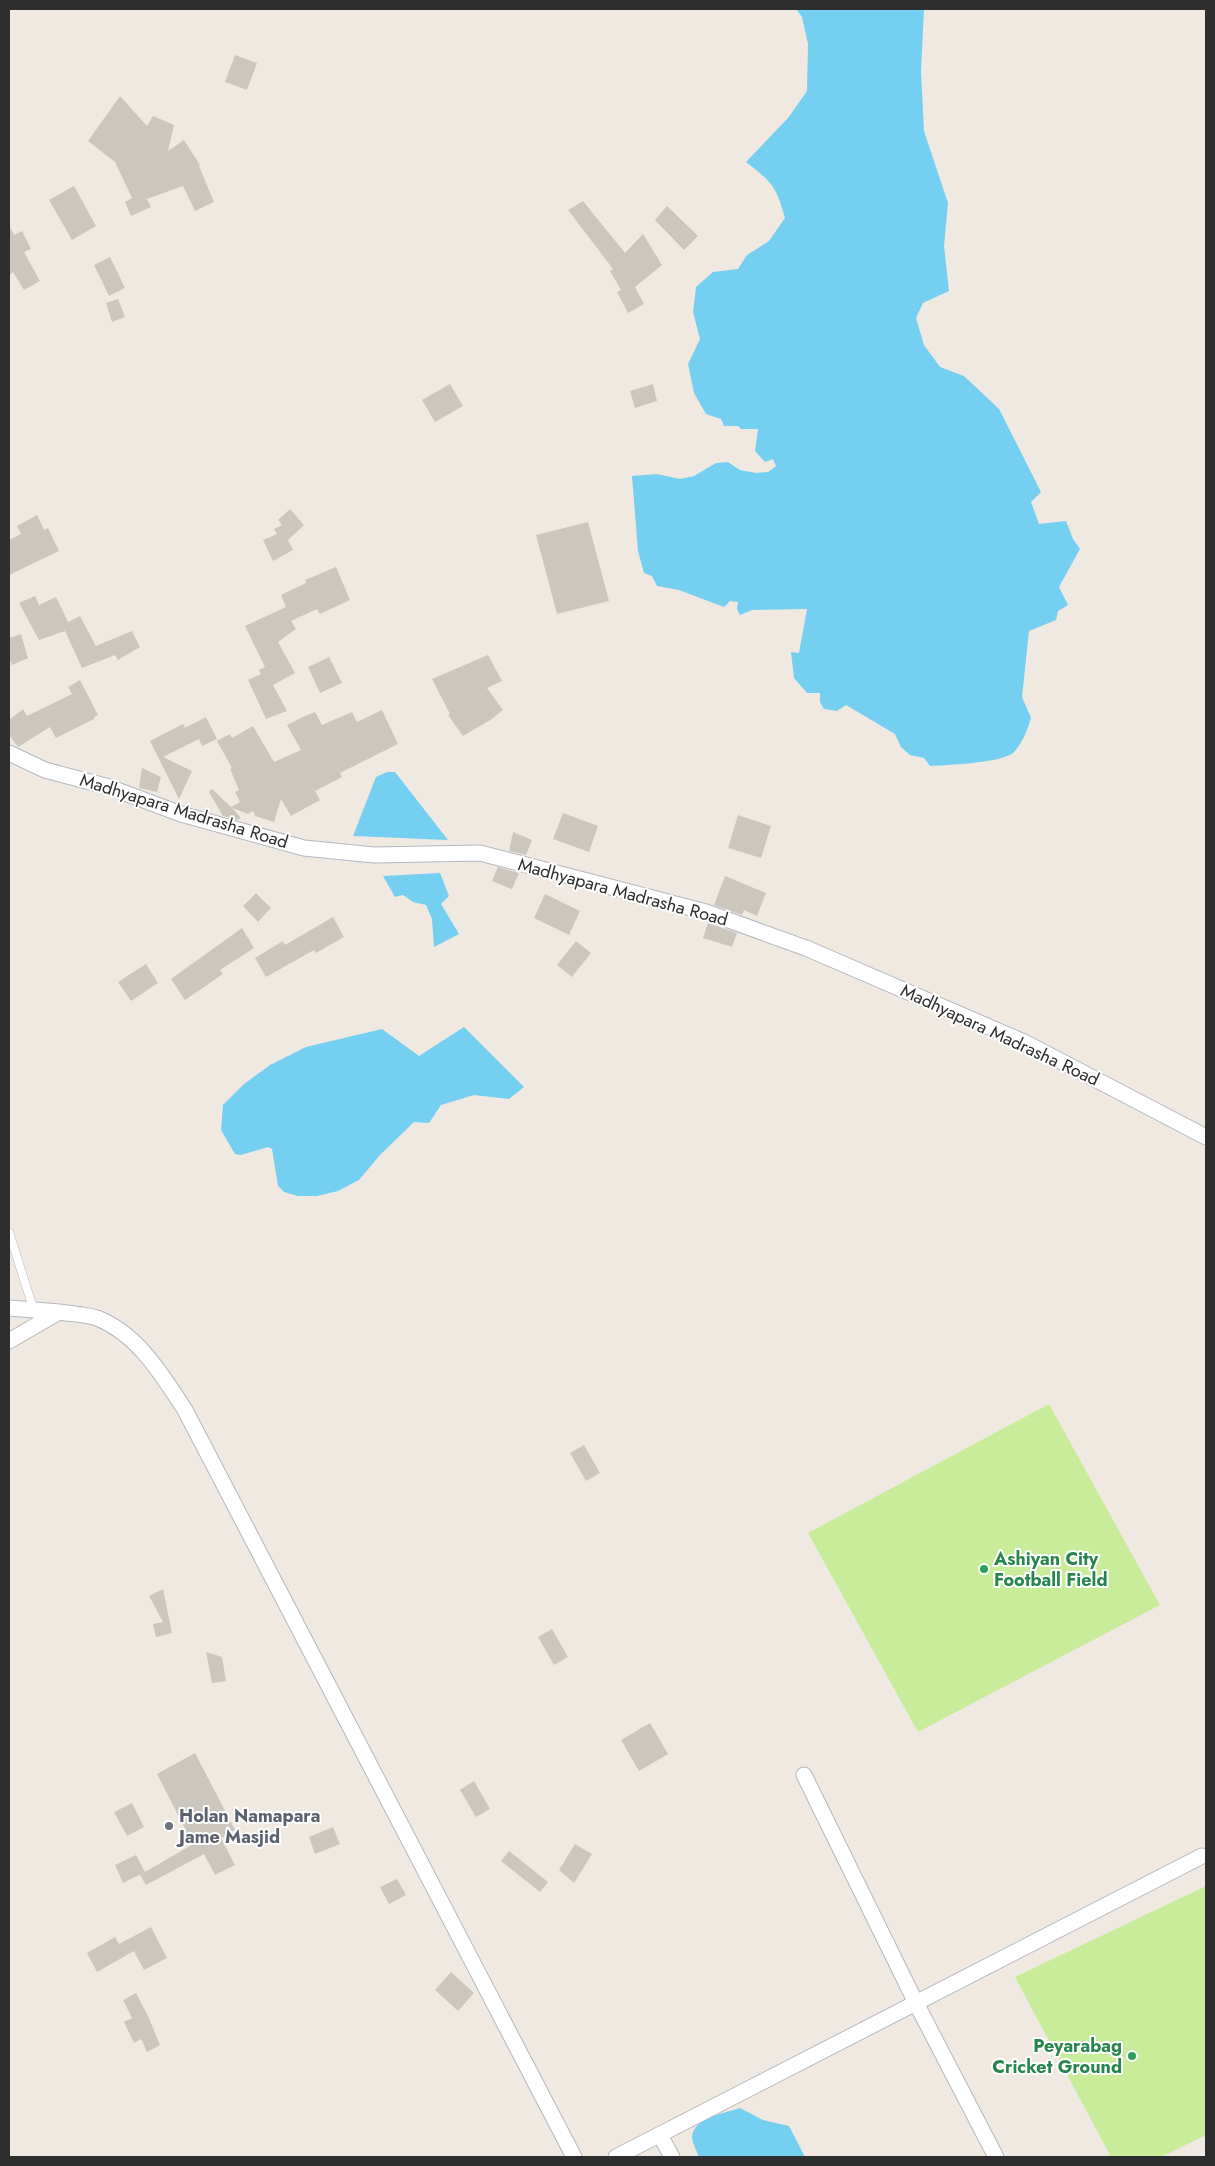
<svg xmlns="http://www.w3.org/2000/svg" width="1215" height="2166" viewBox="0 0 1215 2166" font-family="Jost,sans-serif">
<rect width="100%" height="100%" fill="#efe9e1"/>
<!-- pitch -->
<path fill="#c9ec9a" d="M1049,1404l111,201 -242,127 -110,-199z
M1206,1886v249l-45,22h-50l-96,-180z"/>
<!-- water -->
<path fill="#75cff0" d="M796,9h128l-3,62 3,60 24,72 -4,43 5,45 -26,12 -7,15 8,27 16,22 24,9 35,33 42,83 -10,10 8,22 27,-3 7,18 7,10 -21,38 9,18 -10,6 -2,9 -27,11 -7,66 9,21c-4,13 -8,24 -17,34 -11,11 -67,13 -84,14l-6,-8 -14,-3 -9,-8 -6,-13 -49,-29 -9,6 -13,-2 -4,-7v-9h-13l-13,-15 -3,-26 8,1 8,-44 -55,1 -12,5 -3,-6 1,-7 -8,-1 -6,6 -45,-17 -22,-4 -5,-10 -8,-3 -6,-22 -6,-75 25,-2 23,5 14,-3 22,-13 12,-1 12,8 16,3 12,-1 8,-6 -3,-7 -8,3 -10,-11 3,-22h-17l-3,-3h-14l-3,-7 -15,-5 -12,-21 -6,-29 12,-25 -7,-27 3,-25 17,-15 25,-3 9,-14 22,-14 16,-23c-9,-32 -13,-36 -39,-56l42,-44 19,-27 1,-47 -6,-27z
M387,772h8l53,68 -95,-4 23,-59z
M440,873l9,23 -8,8 18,30 -25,13 -2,-28 -6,-14 -13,-3 -10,-7 -8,2 -12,-21z
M464,1027l60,60 -15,12 -35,-4 -33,10 -12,18 -15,-1 -34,33 -21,25 -21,11 -21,5h-19l-14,-4 -6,-6 -6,-37 -4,-2 -27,8 -6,-1 -14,-24 2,-25 21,-21 26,-19 36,-18 76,-18 37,27z
M740,2108l23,12 26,6 16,31h-106c-2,-5 -6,-13 -7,-19 0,-20 33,-25 48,-30z"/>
<!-- building -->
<path fill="#cbc7bf" d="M235,55l22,8 -10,27 -22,-8z
M120,96l27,30 6,-10 21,9 -6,26 16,-11 16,25 -1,1 15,36 -19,9 -12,-25 -36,13 4,8 -20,9 -6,-14 7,-4 -17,-36 -27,-21z
M74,186l22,40 -24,14 -23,-40z
M583,201l42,52 18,-19 19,31 -27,22 9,17 -16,9 -11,-21 4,-2 -11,-19 3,-2 -45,-59z
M667,206l31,30 -14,14 -29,-30z
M9,225l5,10 8,-4 9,18 -7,3 16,29 -16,9 -11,-18 -4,3z
M110,257l15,31 -16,8 -15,-31z
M118,299l7,18 -13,5 -6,-19z
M450,384l13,22 -28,16 -13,-22z
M653,384l4,17 -22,7 -5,-17z
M290,509l14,16 -16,15 5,10 -20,11 -10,-21 14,-6 -3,-5 8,-4 -4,-5z
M37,515l7,15 4,-2 11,23 -50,24v-35l12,-6 -4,-8z
M588,522l21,79 -52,13 -21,-79z
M336,567l14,33 -30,14 -3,-5 -26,12 5,8 -18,13 17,31 -22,12 14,26 -21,8 -18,-39 13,-6 -2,-4 6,-3 -20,-41 41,-19 -5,-12 25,-12 -1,-3z
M35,596l4,9 17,-8 12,25 12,-6 16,30 36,-15 8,16 -22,13 -3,-5 -33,13 -17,-37 -26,9 -20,-37z
M21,634l7,24 -16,7 -3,-8v-19z
M488,655l14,26 -15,7 16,22 -11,9 -29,17 -15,-21 2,-1 -18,-35z
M329,657l13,26 -22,10 -12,-26z
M80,680l18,35 -4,2v2l-38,19 -6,-11 -32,20 -9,-12v-15l14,-11 4,7 45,-22 -4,-7z
M382,710l16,34 -58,29 2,4 -27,14 5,9 -29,16 -10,-17 -7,23 -19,-6 -2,-5 -5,3 -16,-6 9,10 -4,2 -14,-4 -14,-24 3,-3 19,18 9,-5 -5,-10 4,-2 -9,-21 2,-1 -15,-27 13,-7 2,4 21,-12 21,36 27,-12 -14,-25 16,-8 12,-5 7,13 30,-13 5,10z
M206,717l11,22 -15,7 -3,-7 -36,18 29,14 -13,28 -29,-58 33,-17 2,4z
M142,768l19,9 -4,15 -18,-4z
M563,813l35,13 -9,26 -36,-13z
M738,815l33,11 -10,32 -33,-10z
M513,832l19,8 -6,15 -17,-4z
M498,867l21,6 -7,16 -20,-8z
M725,876l41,17 -9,23 -13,-6 -2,5 -28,-10z
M256,893l15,15 -13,14 -15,-16z
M545,894l35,17 -11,24 -35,-17z
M333,917l11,20 -28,16 -2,-3 -48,27 -11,-19 28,-17 2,4z
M708,923l29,10 -5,14 -29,-9z
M242,928l12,20 -34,22 3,4 -38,26 -14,-21z
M576,941l15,12 -19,24 -15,-12z
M146,964l12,19 -27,18 -13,-19z
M584,1445l16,28 -14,8 -16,-28z
M163,1589l9,44 -16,4 -3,-13 10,-2 -14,-26z
M552,1629l16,28 -14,8 -16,-28z
M206,1652l16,5 4,24 -14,2z
M650,1723l18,31 -29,17 -18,-31z
M195,1753l40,77 -14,8 14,27 -20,10 -11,-21 -58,31 -6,-10 53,-31 -36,-70z
M474,1781l16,28 -14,8 -16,-27z
M132,1803l12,24 -17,9 -13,-24z
M333,1827l7,17 -25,10 -6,-17z
M575,1844l17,10 -18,29 -15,-13z
M509,1851l39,31 -8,10 -39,-31z
M136,1855l9,17 -22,11 -8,-18z
M397,1879l9,16 -17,9 -9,-17z
M151,1927l16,31 -23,12 -10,-19 -37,21 -10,-19 28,-16 4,7z
M451,1972l23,21 -16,18 -23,-21z
M136,1993l12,23 12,29 -13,7 -6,-13 -7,4 -10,-21 8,-4 -9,-18z"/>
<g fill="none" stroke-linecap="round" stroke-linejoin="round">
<!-- service casing -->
<g stroke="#b4b7c1" stroke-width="9">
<path id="service" d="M9,1232l25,79"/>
</g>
<!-- minor casing -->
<g stroke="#b4b7c1" stroke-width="17">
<path id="minor" d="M9,753l36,17 64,17 72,27 123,34 70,7 106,-2 226,59 100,36 218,94 182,95
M9,1308l50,4 -50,29
M59,1312c12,2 26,2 38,6 41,16 65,57 88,92l389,747
M804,1775l112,228 80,154
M660,2135l12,22
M616,2157l586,-301"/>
</g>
<!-- service -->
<use href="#service" stroke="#fff" stroke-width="8"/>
<!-- minor -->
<use href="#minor" stroke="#fff" stroke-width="15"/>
</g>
<!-- markers -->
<g fill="#2e9e5b" stroke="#fff" stroke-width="2">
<circle cx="984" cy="1569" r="5"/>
<circle cx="1132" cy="2056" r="5"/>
</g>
<circle fill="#6b7280" stroke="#fff" stroke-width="2" cx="169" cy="1826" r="5"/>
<g text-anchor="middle" stroke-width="4" stroke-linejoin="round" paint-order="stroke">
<!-- street labels -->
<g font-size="18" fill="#2e2e2e" stroke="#fff">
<text transform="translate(184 811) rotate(17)" y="6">Madhyapara Madrasha Road</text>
<text transform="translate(623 892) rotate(15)" y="6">Madhyapara Madrasha Road</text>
<text transform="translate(1000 1035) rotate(25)" y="6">Madhyapara Madrasha Road</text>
</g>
<!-- leisure labels -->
<g font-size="18" font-weight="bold" fill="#27864d" stroke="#fff" text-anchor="start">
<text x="994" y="1565">Ashiyan City<tspan x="994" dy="21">Football Field</tspan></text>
<text x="1122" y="2052" text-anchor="end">Peyarabag<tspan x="1122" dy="21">Cricket Ground</tspan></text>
</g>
<!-- worship labels -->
<g font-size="18" font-weight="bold" fill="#5b616d" stroke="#fff" text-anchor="start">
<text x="179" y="1822">Holan Namapara<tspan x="179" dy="21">Jame Masjid</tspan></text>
</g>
</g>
<!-- border -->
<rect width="1215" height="2166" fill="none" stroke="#2e2e2e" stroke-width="20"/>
</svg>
